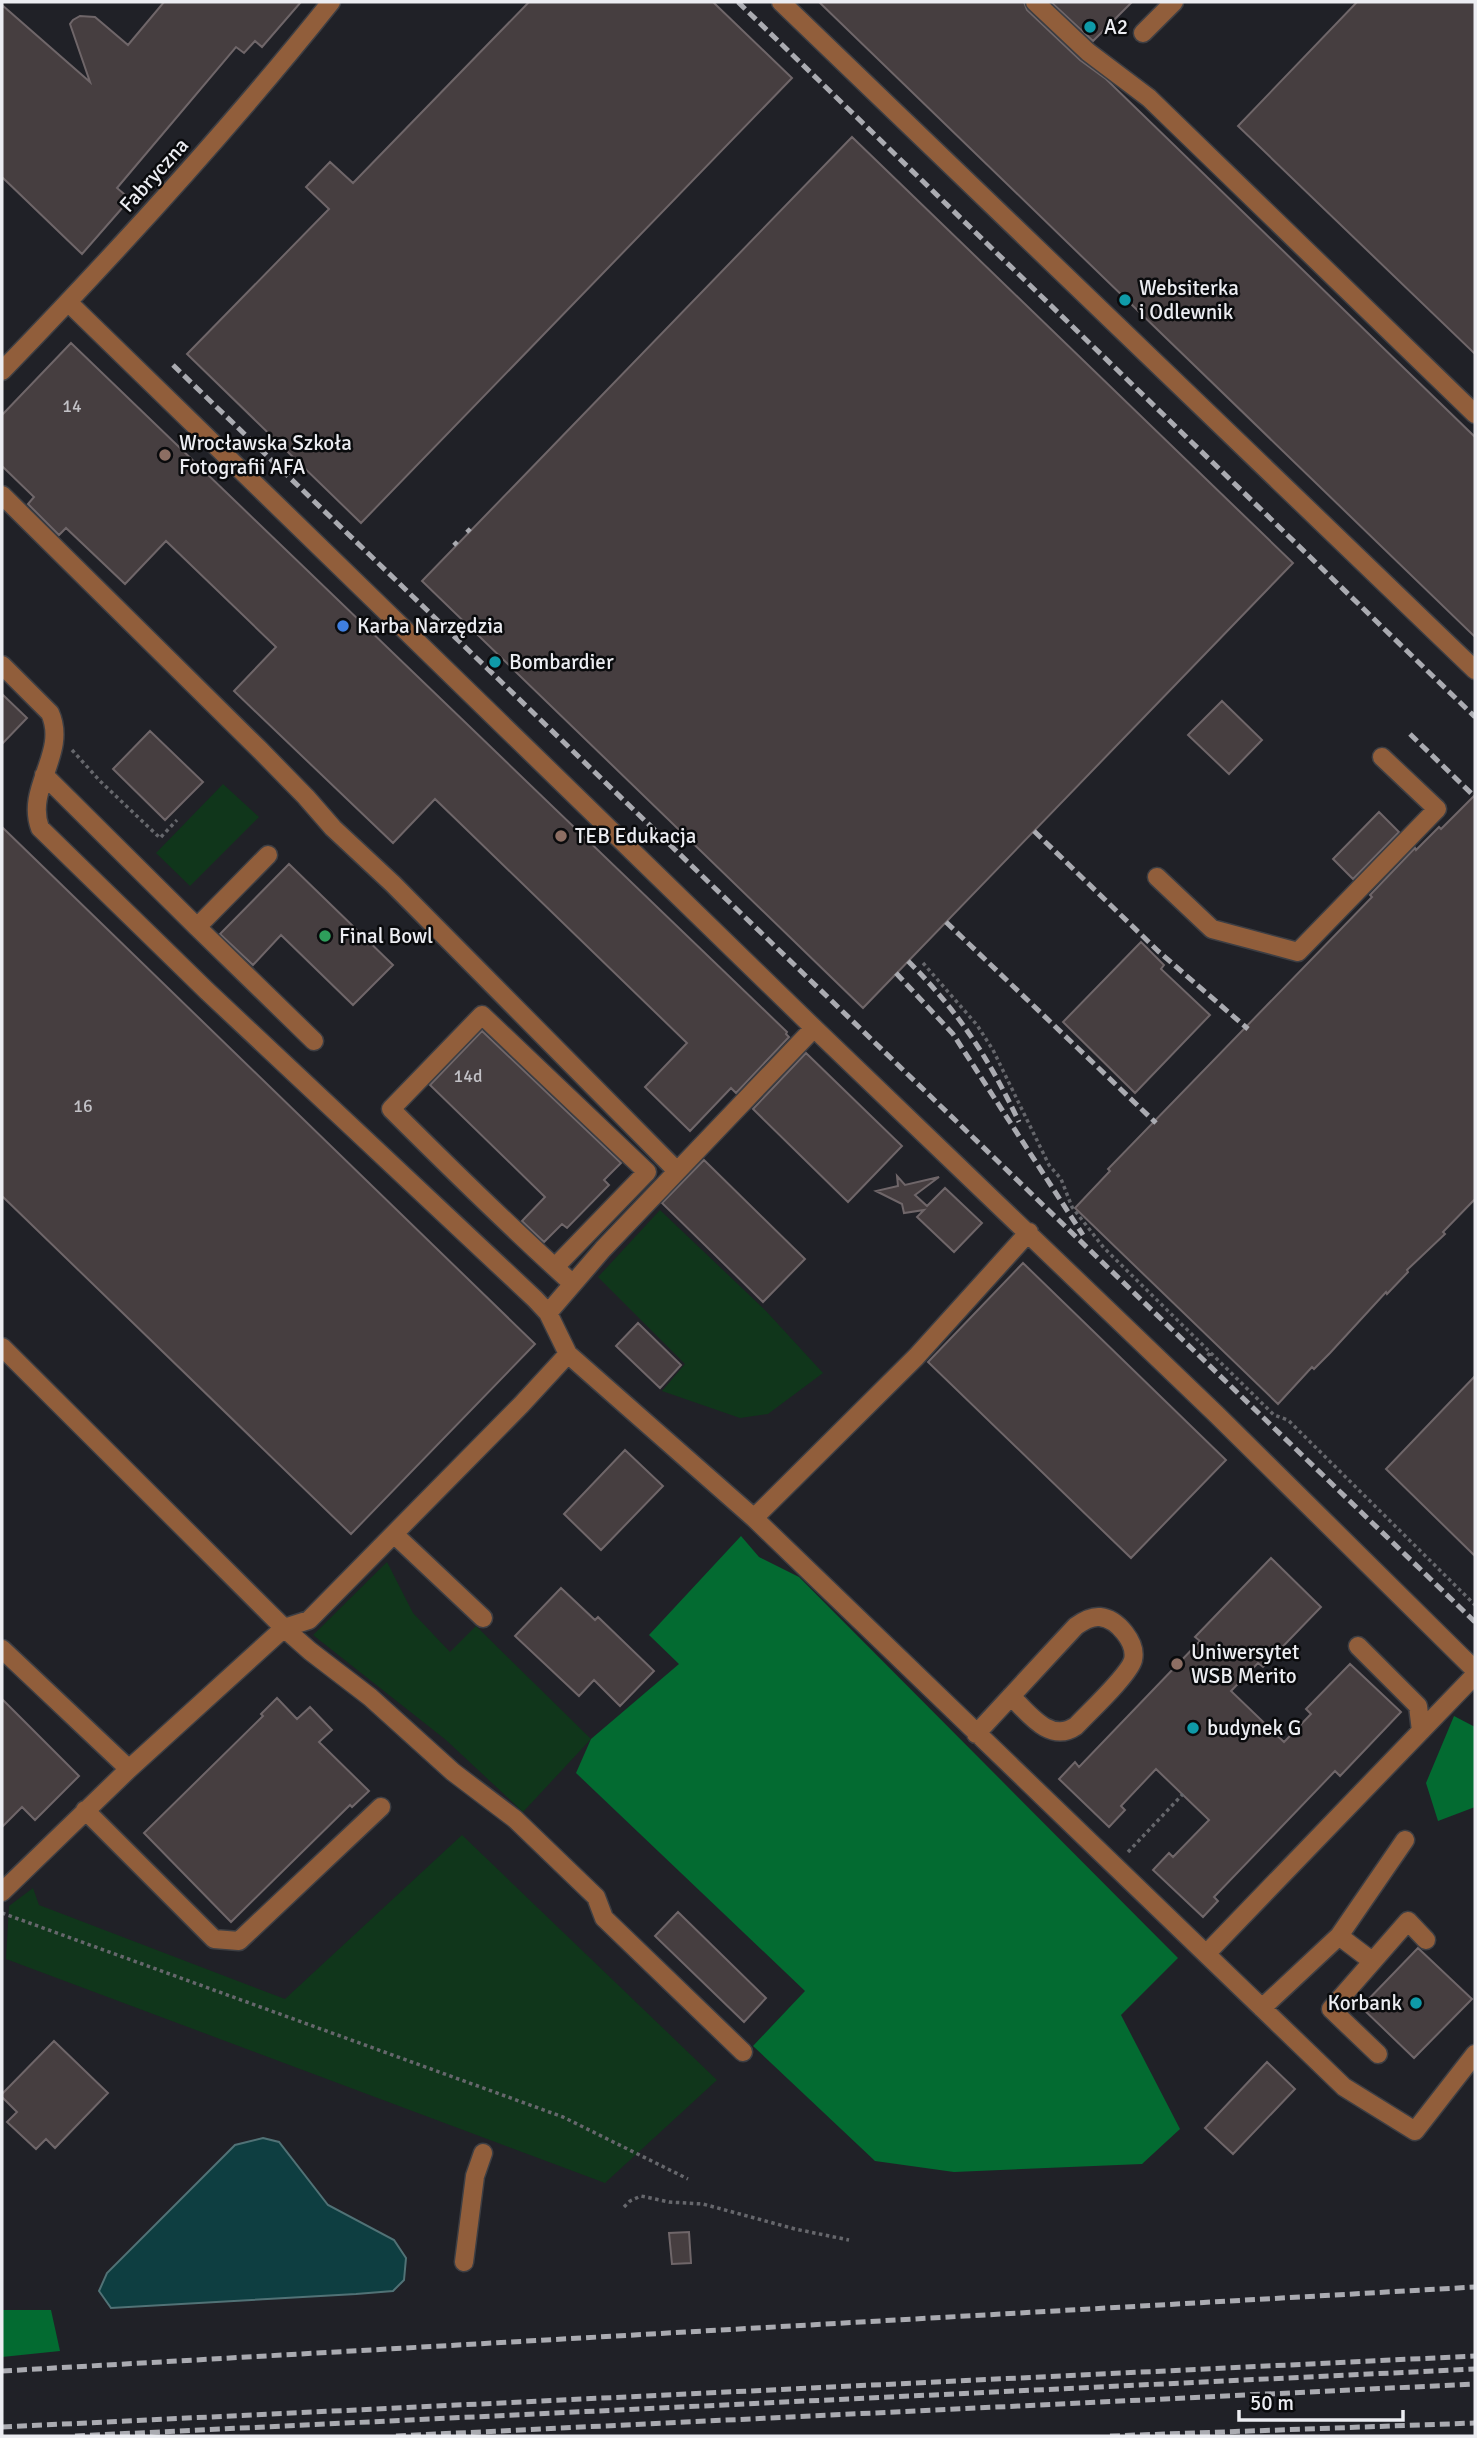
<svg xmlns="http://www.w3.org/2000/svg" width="1477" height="2438" viewBox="0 0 1477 2438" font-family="Signika,sans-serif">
<rect width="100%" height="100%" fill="#202127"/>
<!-- green -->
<path fill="#10361b" d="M223,784l36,33 -69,69 -34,-33z
M660,1210l106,101 57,62 -55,41 -28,4 -78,-27 23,-27 -87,-87z
M387,1562l26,51 37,39 26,-26 115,113 -68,73 -77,-72 -133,-105z
M462,1835l255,245 -112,103 -599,-224 3,-53 24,-18 6,17 246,94z"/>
<!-- forest -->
<path fill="#036b31" d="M741,1536l18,21 40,20 379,381 -57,57 59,114 -38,35 -188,8 -79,-11 -122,-115 52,-55 -229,-218 15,-34 88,-75 -30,-29z
M1454,1716l21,11v80l-37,14 -12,-38z
M2,2310h49l9,41 -58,6z"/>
<!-- water -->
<path fill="#0e3e41" stroke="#517276" stroke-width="2" d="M263,2138l16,4 49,63 66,35 12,18 -2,22 -11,11 -37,3 -245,14 -12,-17 8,-18 128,-128z"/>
<!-- building -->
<path fill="#463e40" stroke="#6f6669" stroke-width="2" d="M164,2h137l-39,45 -7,-6 -11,12 -8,-6 -119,141 13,11 -48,55 -80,-77v-172l88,77 -20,-58 3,-4 7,-4 15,1 33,28z
M529,2h184l79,76 -431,445 -174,-169 142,-145 -23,-22 24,-25 23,21z
M819,2h205l3,8 53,50 26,19 369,358v200z
M1051,2h81l-39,39z
M1357,2h118v352l-237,-228z
M852,137l441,426 -430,445 -441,-427z
M71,343l716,689 -1,2 3,3 -53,56 -5,-5 -41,43 -45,-44 42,-44 -252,-244 -42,44 -159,-152 42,-44 -110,-106 -41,43 -59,-56 -7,7 -31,-31 6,-7 -32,-31v-51z
M2,694l25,24 -25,26z
M1222,701l40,39 -33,34 -41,-39z
M150,731l53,51 -38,38 -52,-51z
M1475,795v404l-32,33 2,2 -38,36 1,2 -21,22 -1,-2 -56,61 -16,16 -2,-2 -34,37 -203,-196 35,-37 -2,-2 264,-272 -2,-2 45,-47 1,2 23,-23 2,2z
M1379,812l20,20 -46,47 -20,-20z
M2,827l533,517 -184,190 -349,-338z
M289,864l104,101 -40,40 -72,-70 -28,30 -33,-31z
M1141,942l23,23 -3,4 49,46 -75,78 -72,-71z
M482,1031l139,132 -17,17 5,5 -42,43 -5,-4 -18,18 -22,-21 23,-24 -115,-112z
M806,1053l96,93 -54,56 -95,-93z
M704,1160l101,99 -42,43 -101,-99z
M897,1176l8,9 34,-8 -24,18 12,11 18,-18 37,35 -28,29 -37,-35 7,-7 -20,3 -2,-9 -26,-13 22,-5z
M1023,1263l203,197 -95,98 -203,-196z
M638,1323l43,42 -21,23 -44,-42z
M1475,1376v180l-89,-87z
M625,1450l38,36 -62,64 -37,-36z
M1271,1558l50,49 -58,60 -5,-4 -27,28 53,51 27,-28 -5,-5 44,-45 51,48 -61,64 -5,-5 -121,126 4,4 -15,16 -50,-47 16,-17 4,4 36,-37 -53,-51 -35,37 4,4 -16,17 -50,-48 16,-17 4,5 121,-126 -5,-4z
M561,1588l34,32 3,-3 56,54 -34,35 -26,-26 -15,16 -64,-60z
M277,1698l20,21 13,-12 22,23 -13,12 50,49 -17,16 -2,-2 -119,117 -87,-89 119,-117 -2,-2z
M2,1699l77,77 -44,44 -13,-13 -20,20z
M678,1912l88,86 -22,24 -89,-86z
M1418,1948l54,51 -58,59 -53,-51z
M54,2041l54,52 -53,55 -9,-9 -10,10 -29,-27 10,-10 -15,-15v-3z
M1267,2062l28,27 -62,65 -28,-26z
M689,2232l2,31 -19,1 -3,-31z"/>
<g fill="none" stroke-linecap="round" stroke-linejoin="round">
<!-- minor casing -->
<g stroke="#3d3e43" stroke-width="21">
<path id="minor" d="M781,2l694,668
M1035,2l53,50 61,46 326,316
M1143,33l31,-31
M68,302l746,726 402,386 259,256
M2,371c115,-119 226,-240 329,-369
M2,495l257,254 47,48 27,31 60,56 284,287
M2,665l48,48c18,40 -25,75 -10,115l167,163 328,308 13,14 20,41
M44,775l153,152 71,-72
M1157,877l55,52 86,23 139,-143 -55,-52
M197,927l117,114
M555,1267l92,-95 -165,-157 -91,94c59,59 119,118 182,175
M548,1313l55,-64 211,-221
M2,1347l282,281 26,23 60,46 83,75 62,47 81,78 8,21 139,134
M754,1518l590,569 71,44 60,-77
M395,1535l88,83
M1358,1646l60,60 3,25
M2,1649l127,120 155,-141 25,-8 212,-215 47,-51 186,164 162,-161 113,-125
M976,1734l100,-108c7,-5 15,-10 24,-9 18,2 37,26 33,43 -4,15 -45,53 -57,66 -26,18 -48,-13 -65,-30
M85,1810l129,129 25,2 142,-134
M2,1892l127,-123
M1339,1936l33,25
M1207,1953l268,-278
M1262,2008l77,-72 66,-96
M1378,2054l-47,-45 77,-88 18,19
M464,2262l11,-86 8,-23"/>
</g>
<!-- path -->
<path stroke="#66676c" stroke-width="3.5" stroke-dasharray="3.5 3.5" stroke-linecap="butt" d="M72,750l28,31 60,57 17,-18
M923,963l54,62 16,25 56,115 12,14 11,28 32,41 170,167 14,5 187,185
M1203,1361l7,-8
M1128,1852l55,-58
M2,1913l561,204 125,62
M624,2207l6,-6 11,-5 28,6 34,2 92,25 54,11"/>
<!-- minor -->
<use href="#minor" stroke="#915e3b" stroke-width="18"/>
<!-- rail -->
<path stroke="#aaabb1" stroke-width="5" stroke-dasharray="10 5" stroke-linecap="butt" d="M738,2l737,715
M173,365l1302,1257
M467,529l3,3
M454,542l3,3
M1410,734l64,62
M1034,831l124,120 90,78
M946,922l210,201
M908,961c50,50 81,97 111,161
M896,973l57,61 130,201
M2,2371l1473,-84
M2,2427l1473,-71
M75,2436l1400,-67
M396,2436l1079,-52
M1110,2436l365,-13"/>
</g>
<!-- markers -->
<g fill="#0f9aa8" stroke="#0a0b0d" stroke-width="2.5">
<circle cx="1090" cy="27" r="7"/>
<circle cx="1125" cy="300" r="7"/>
<circle cx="495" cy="662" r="7"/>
<circle cx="1193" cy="1728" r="7"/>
<circle cx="1416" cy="2003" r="7"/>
</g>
<g fill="#8d6e63" stroke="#0a0b0d" stroke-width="2.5">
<circle cx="165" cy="455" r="7"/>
<circle cx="561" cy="836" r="7"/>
<circle cx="1177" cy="1664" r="7"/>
</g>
<circle fill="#3f7fe0" stroke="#0a0b0d" stroke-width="2.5" cx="343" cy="626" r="7"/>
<circle fill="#2e9e5b" stroke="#0a0b0d" stroke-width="2.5" cx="325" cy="936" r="7"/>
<g text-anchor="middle" stroke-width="5" stroke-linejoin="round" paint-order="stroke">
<!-- number labels -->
<g font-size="18" fill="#c2c1c6">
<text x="72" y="412">14</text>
<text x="468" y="1082">14d</text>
<text x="83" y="1112">16</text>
</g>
<!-- poi labels -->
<g font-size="21" fill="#ecedf2" stroke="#0a0b0d" text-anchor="start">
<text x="1104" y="34">A2</text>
<text x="1139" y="295">Websiterka<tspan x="1139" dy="24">i Odlewnik</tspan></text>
<text x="179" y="450">Wrocławska Szkoła<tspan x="179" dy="24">Fotografii AFA</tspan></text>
<text x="357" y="633">Karba Narzędzia</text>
<text x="509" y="669">Bombardier</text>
<text x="575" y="843">TEB Edukacja</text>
<text x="339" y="943">Final Bowl</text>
<text x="1191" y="1659">Uniwersytet<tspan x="1191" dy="24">WSB Merito</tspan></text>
<text x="1207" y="1735">budynek G</text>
<text x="1402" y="2010" text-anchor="end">Korbank</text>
</g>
<!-- street labels -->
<g font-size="21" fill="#ecedf2" stroke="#0a0b0d">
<text transform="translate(154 175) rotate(-48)" y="7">Fabryczna</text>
</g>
</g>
<!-- border -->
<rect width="1477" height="2438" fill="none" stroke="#ecedf2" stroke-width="7"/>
<!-- scale -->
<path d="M1239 2410v10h164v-10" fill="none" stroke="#ecedf2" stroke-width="3.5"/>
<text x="1250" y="2410" font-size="21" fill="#ecedf2" stroke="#0a0b0d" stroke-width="5" paint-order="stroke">50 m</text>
</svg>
